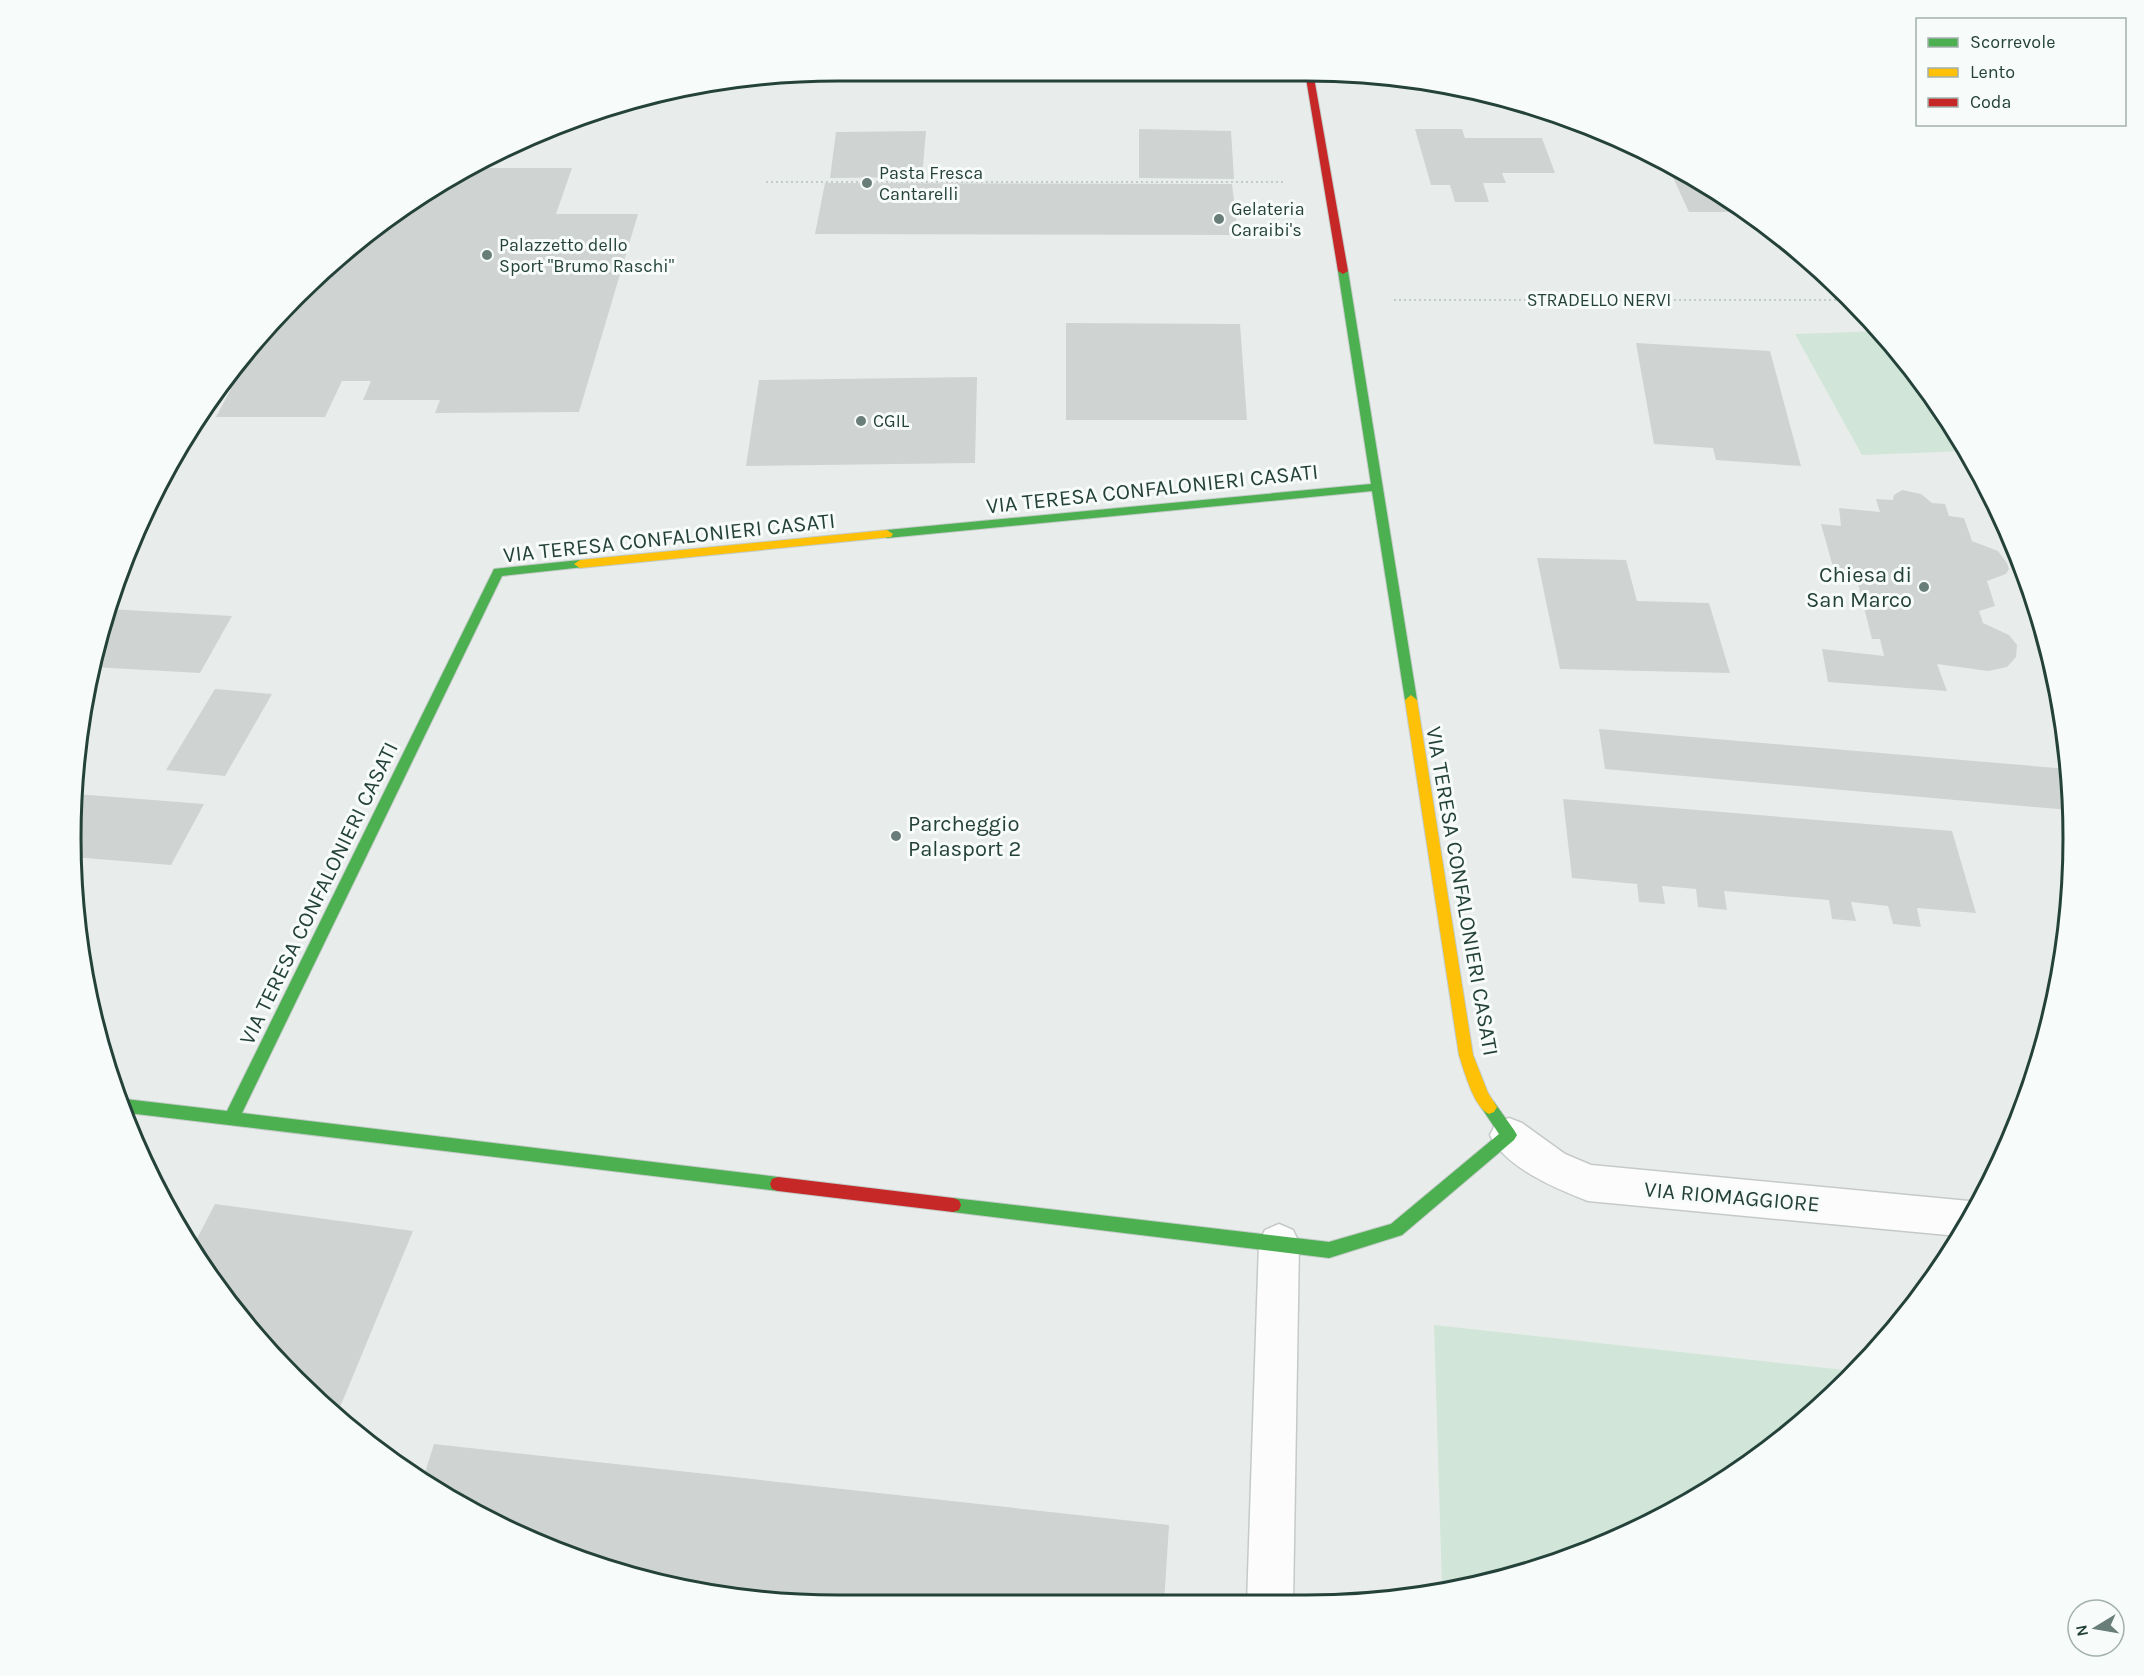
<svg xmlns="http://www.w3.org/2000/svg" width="2144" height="1676" viewBox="0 0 2144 1676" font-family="Karla,sans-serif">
<rect width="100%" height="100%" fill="#e8edeb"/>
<!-- green -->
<path fill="#d1e6d8" d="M1882,331l84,120 -104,4 -67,-121z
M1434,1325l420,46 -42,44 -122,87 -138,63 -110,22z"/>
<!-- building -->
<path fill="#cfd4d2" d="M1139,129l92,2 3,48 -95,-1z
M1415,129h47l3,9h77l13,35h-53l4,10h-23l6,19h-34l-5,-17h-19z
M926,131l-4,46 -92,1 6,-46z
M466,168h106l-16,46h82l-59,198 -144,1 5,-13h-77l8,-19h-29l-17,36h-109l15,-28h-8l72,-93 159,-122z
M1670,171h10l65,41h-56z
M825,183l407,1 6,51 -423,-1z
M1066,323l174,1 7,96h-181z
M1636,343l134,8 31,115 -85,-6 -3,-12 -59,-4z
M977,377l-2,86 -229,3 13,-86z
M1902,490l19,4 11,9 13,1 4,12 15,2 8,23 26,10 9,12 2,6 -3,5 -19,7 8,25 -16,5 4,12 26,12 8,10 -1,12 -9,10 -19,4 -51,-7 10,27 -119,-9 -6,-33 62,7 -4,-17h-8l-16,-63 -21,-2 -14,-50 20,2 -2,-18 41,4 -4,-13 17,1 1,-5z
M1537,558l89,2 11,41 72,2 21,70 -170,-4z
M109,609l123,7 -32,57 -107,-6 4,-27z
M215,689l57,5 -47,82 -59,-6z
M1599,729l469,40 1,41 -464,-41z
M76,794l128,10 -33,61 -98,-8 -2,-19z
M1563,799l389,32 24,82 -59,-5 4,19 -28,-3 -5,-18 -37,-4 5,19 -24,-2 -3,-19 -105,-9 3,19 -29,-3 -2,-18 -34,-3 3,18 -26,-2 -2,-18 -65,-6z
M215,1204l198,27 -75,181 -77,-68 -69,-96z
M434,1444l735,81 -5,79 -326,1 -149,-14 -145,-44 -122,-65z"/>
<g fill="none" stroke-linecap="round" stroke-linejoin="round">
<!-- lane casing -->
<g stroke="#c5cac8" stroke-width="3">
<path id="lane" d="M1279,1224l14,6 6,13 -6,361h-46l12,-361 6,-13z"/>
</g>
<!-- street casing -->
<g stroke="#c5cac8" stroke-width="3">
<path id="street" d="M1509,1118l13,5 43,31 26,11 378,36 9,3 -20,32 -370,-35c-31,-12 -84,-34 -98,-66l6,-12z"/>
</g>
<!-- fast casing -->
<g stroke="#c3cbc8" stroke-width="2">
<path id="fast" d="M1343,268l5,3 69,429 -2,3h-8l-2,-3 -33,-209 -485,47 -6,-4 6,-4 484,-46 -33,-213z
M580,560l4,1 2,3 -2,3 -82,9 -260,537 536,64 6,2 2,5 -2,5 -6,2 -650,-78 -5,-13 2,-1 102,12 267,-542z
M1489,1100l5,2 20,28 3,5 -3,5 -112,95 -73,23 -376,-46 -6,-2 -2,-5 2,-5 6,-2 376,44 62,-18 108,-90 -18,-27 3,-5z"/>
</g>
<!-- slow casing -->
<g stroke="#c3cbc8" stroke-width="2">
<path id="slow" d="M887,530l6,4 -2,3 -311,31 -6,-4 6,-4z
M1411,695l6,5 56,355 15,38 9,14 -3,5 -5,2c-15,-6 -25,-44 -30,-59l-54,-355z"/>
</g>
<!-- jam casing -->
<g stroke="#c3cbc8" stroke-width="2">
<path id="jam" d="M1305,72h8l35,199 -5,3 -5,-3z
M778,1177l175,21 6,2 2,5 -2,5 -6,2 -175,-21 -6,-2 -2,-5 2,-5z"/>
</g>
<!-- path -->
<path stroke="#c3ccca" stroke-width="2" stroke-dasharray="2 3" stroke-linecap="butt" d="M766,182h518
M1394,300h455"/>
<!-- lane -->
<use href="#lane" fill="#fcfcfc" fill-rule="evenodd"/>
<!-- street -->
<use href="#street" fill="#fcfcfc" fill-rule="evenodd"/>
<!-- fast -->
<use href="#fast" fill="#4caf50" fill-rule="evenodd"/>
<!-- slow -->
<use href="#slow" fill="#ffc107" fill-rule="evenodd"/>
<!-- jam -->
<use href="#jam" fill="#c62828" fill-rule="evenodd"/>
</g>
<!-- markers -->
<g fill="#697e78" stroke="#f7fbf9" stroke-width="2">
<circle cx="867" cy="183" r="6"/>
<circle cx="1219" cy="219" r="6"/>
<circle cx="487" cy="255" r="6"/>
<circle cx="861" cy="421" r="6"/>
<circle cx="1924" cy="587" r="6"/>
<circle cx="896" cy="836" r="6"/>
</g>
<g text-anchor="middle" stroke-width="6" stroke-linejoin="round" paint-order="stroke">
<!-- far-poi labels -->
<g font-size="18" fill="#24423a" stroke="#f7fbf9" text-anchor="start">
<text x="879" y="179">Pasta Fresca<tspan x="879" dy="21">Cantarelli</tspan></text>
<text x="1231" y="215">Gelateria<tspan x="1231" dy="21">Caraibi's</tspan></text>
<text x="499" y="251">Palazzetto dello<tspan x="499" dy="21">Sport "Brumo Raschi"</tspan></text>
<text x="873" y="427">CGIL</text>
</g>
<!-- far-street labels -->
<g font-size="18" fill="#24423a" stroke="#f7fbf9">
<text x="1599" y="306">STRADELLO NERVI</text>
</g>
<!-- street labels -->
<g font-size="22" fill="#24423a" stroke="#f7fbf9">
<text transform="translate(1152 488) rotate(-6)" y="8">VIA TERESA CONFALONIERI CASATI</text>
<text transform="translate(669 537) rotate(-6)" y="8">VIA TERESA CONFALONIERI CASATI</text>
<text transform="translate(1463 891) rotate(80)" y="8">VIA TERESA CONFALONIERI CASATI</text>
<text transform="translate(318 893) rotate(-64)" y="8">VIA TERESA CONFALONIERI CASATI</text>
<text transform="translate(1732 1196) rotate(5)" y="8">VIA RIOMAGGIORE</text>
</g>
<!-- poi labels -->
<g font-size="22" fill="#24423a" stroke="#f7fbf9" text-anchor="end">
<text x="1912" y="582">Chiesa di<tspan x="1912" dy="25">San Marco</tspan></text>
<text x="908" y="831" text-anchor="start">Parcheggio<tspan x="908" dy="25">Palasport 2</tspan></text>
</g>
</g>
<!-- crop -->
<path d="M0 0H2144V1676H0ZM838 81H1306A757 757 0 0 1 2063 838V838A757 757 0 0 1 1306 1595H838A757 757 0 0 1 81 838V838A757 757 0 0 1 838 81Z" fill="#f7fbf9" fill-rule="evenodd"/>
<path fill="none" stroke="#24423a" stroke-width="3" d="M838 81H1306A757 757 0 0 1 2063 838V838A757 757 0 0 1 1306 1595H838A757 757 0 0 1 81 838V838A757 757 0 0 1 838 81Z"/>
<!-- legend -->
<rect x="1916" y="18" width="210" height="108" fill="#f7fbf9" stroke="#a3b1ad" stroke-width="1.5"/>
<rect x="1928" y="38" width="30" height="9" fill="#4caf50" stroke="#a3b1ad" stroke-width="1.5"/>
<text x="1970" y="48" font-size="18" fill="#24423a">Scorrevole</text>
<rect x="1928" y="68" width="30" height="9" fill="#ffc107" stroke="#a3b1ad" stroke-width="1.5"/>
<text x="1970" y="78" font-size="18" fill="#24423a">Lento</text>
<rect x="1928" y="98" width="30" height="9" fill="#c62828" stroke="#a3b1ad" stroke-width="1.5"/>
<text x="1970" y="108" font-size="18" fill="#24423a">Coda</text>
<!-- north arrow -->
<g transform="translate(2096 1628) rotate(259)"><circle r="28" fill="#f7fbf9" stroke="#a3b1ad" stroke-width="1.5"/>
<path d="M0-4.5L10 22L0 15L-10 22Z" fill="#697e78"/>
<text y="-9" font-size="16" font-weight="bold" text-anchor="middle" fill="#24423a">N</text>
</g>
</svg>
